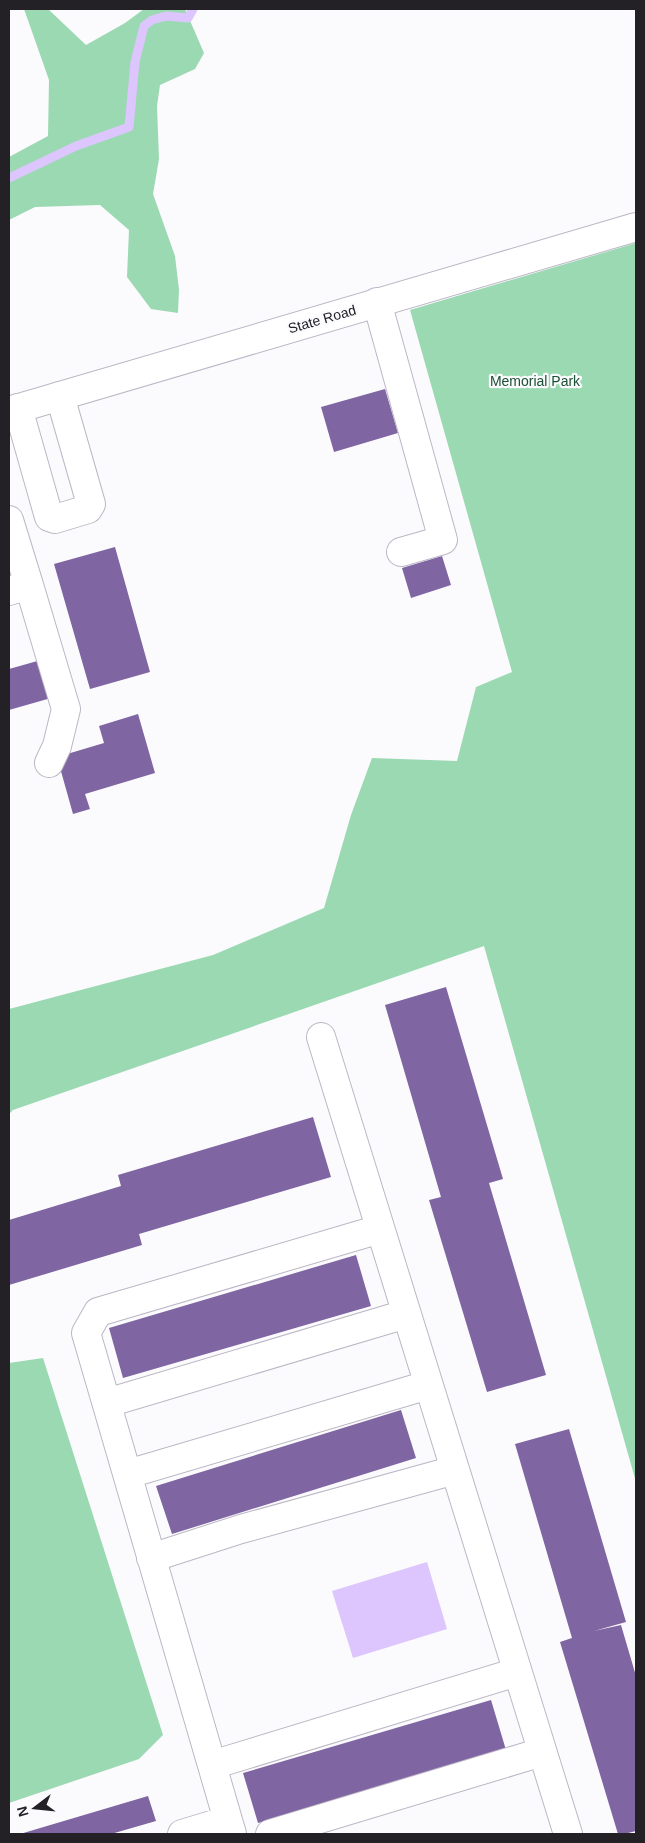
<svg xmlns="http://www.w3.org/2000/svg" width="645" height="1843" viewBox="0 0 645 1843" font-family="Helvetica,sans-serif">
<rect width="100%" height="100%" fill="#fbfafd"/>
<!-- green -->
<path fill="#9bd9b2" d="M24,9h24l38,36 39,-22 19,-14h41l19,44 -9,16 -35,16 -3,21 2,53 -6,35 22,62 4,34 -1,23 -27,-4 -24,-32 2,-47 -29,-25 -65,2 -26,13v-63l39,-21 1,-56z
M636,243v1239l-152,-536 -471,164 -4,4v-105l204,-54 111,-47 27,-93 21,-57 85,3 19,-74 36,-15 -102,-362z
M43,1358l120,377 -24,24 -130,44v-440z"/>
<!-- water -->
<path fill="#dcc6fd" d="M427,1562l20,67 -94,29 -21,-67z"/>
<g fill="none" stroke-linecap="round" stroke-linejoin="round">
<!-- stream -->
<path stroke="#dcc6fd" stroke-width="9" d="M9,178l67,-32 53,-19 6,-65 9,-36 8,-6 14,-4 22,2 5,-9"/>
</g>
<!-- building -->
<path fill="#7f65a2" d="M385,389l13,44 -64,19 -13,-45z
M115,547l35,125 -60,17 -36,-125z
M442,556l9,29 -40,13 -9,-30z
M41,660l10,38 -42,12v-41z
M138,714l17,59 -70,21 5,15 -17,5 -16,-57 47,-14 -5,-17z
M446,987l57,192 -14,4 57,192 -59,17 -58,-192 12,-3 -56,-192z
M313,1117l18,60 -192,57 3,11 -133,40v-65l112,-34 -3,-11z
M356,1255l15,51 -248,72 -14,-50z
M401,1410l15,48 -244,76 -16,-48z
M569,1429l57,193 -32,9 27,-6 15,51v155l-12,3h-6l-58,-192 12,-4 -57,-194z
M491,1700l15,50 -248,73 -15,-50z
M148,1796l8,25 -45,13h-91z"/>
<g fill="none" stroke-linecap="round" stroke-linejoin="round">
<!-- minor casing -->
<g stroke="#bcb7c5" stroke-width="30">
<path id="minor" d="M377,302l66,238 -42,12
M18,408l31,109 6,2 33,-10 3,-5 -31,-108
M9,520l20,65 -20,6
M29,585l37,124 -9,37 -8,17
M321,1037l247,797
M107,1403l299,-89
M128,1474l300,-89
M151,1558l90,-29 214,-59
M212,1765l305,-93
M182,1834l46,-14
M232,1834l-146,-501 12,-21 282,-83
M270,1834l272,-82"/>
</g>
<!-- major casing -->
<g stroke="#bcb7c5" stroke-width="30">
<path id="major" d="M9,411l627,-184"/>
</g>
<!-- minor -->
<use href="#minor" stroke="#fff" stroke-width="28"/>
<!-- major -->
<use href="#major" stroke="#fff" stroke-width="28"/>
</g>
<g text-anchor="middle" stroke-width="4.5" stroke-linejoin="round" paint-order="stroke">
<!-- street labels -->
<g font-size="14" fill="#232126" stroke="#fbfafd">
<text transform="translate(322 319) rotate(-16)" y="5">State Road</text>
</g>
<!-- park labels -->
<g font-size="14" fill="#1a5033" stroke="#fbfafd">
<text x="535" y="386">Memorial Park</text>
</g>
</g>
<!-- border -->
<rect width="645" height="1843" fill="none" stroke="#232126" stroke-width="20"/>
<!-- north arrow -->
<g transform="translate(35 1808) rotate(254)" stroke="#fbfafd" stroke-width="4" paint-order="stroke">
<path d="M0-4L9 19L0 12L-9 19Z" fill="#232126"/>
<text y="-8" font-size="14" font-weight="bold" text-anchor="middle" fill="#232126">N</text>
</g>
</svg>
